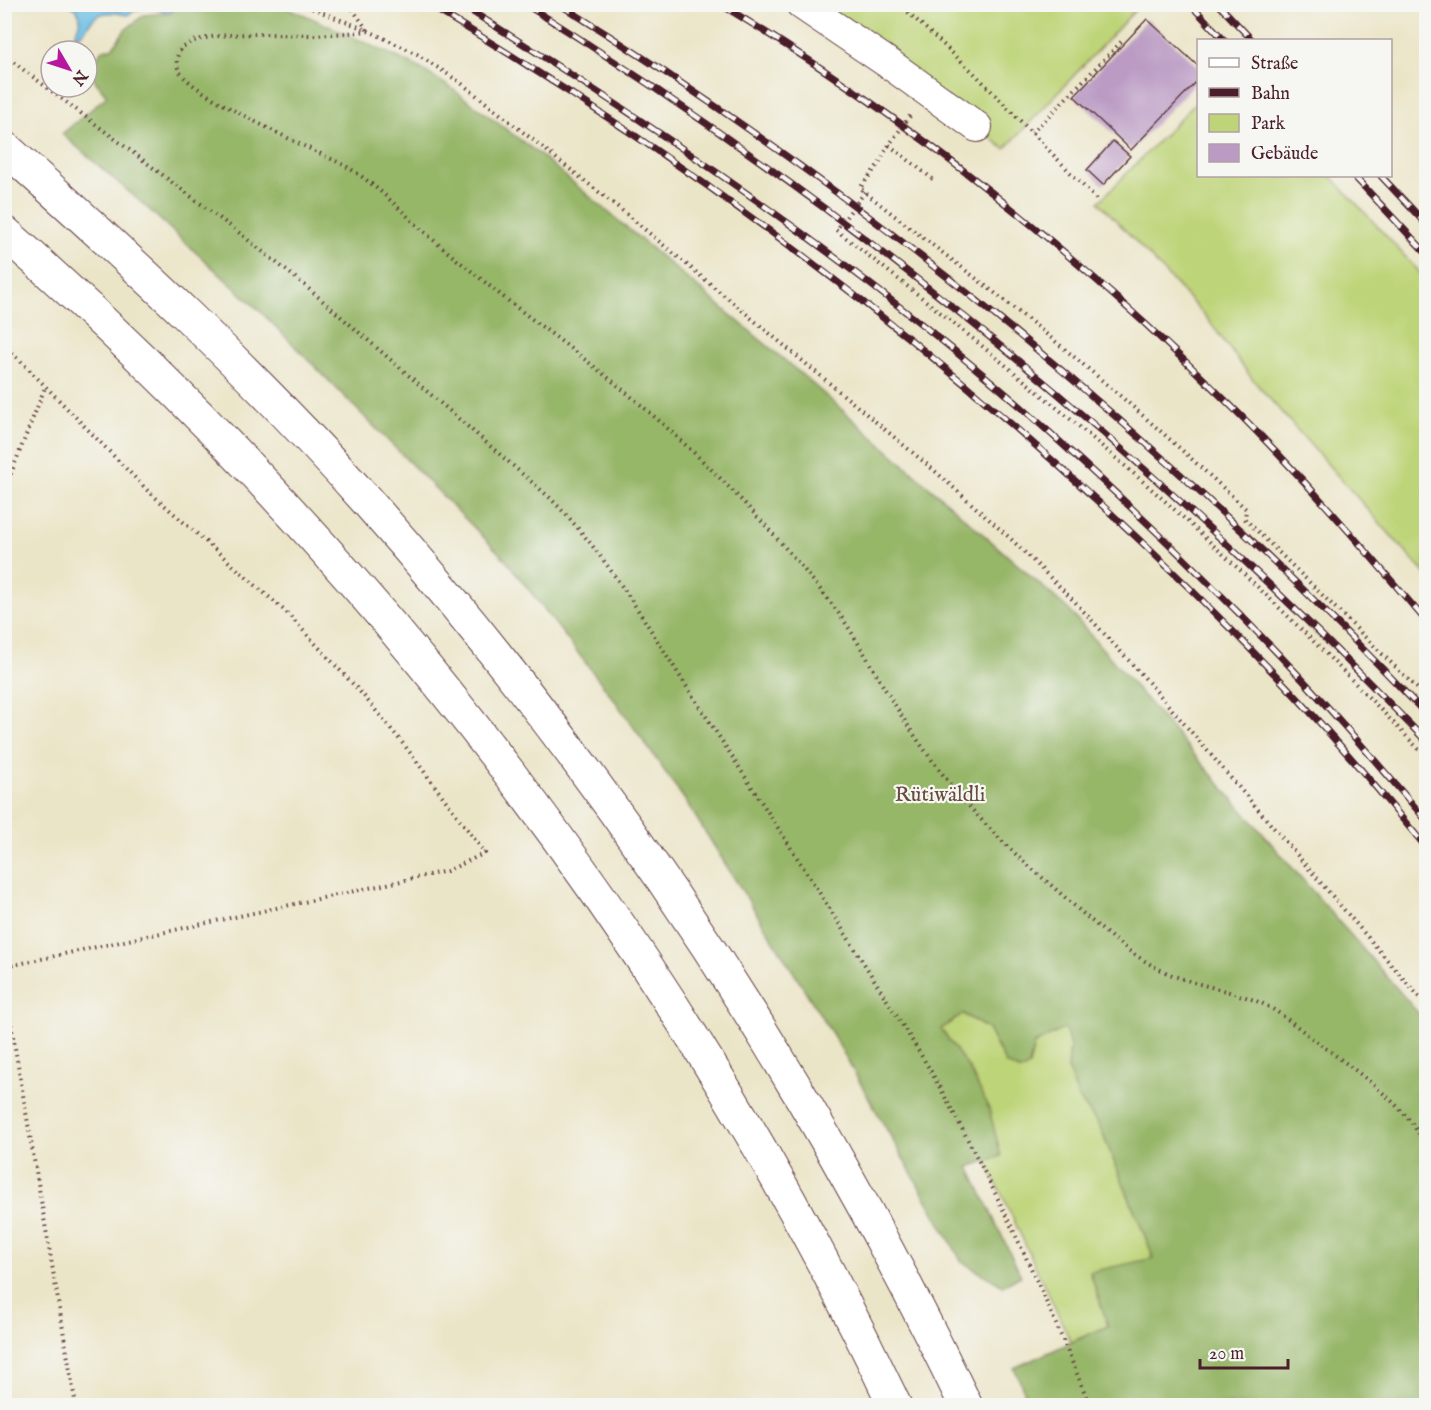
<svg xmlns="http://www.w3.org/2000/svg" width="1431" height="1410" viewBox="0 0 1431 1410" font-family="'IM FELL English',serif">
<rect width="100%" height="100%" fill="#f6f6f2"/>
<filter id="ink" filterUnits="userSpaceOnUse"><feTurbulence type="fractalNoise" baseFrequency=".0167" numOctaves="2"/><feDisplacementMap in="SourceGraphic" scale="12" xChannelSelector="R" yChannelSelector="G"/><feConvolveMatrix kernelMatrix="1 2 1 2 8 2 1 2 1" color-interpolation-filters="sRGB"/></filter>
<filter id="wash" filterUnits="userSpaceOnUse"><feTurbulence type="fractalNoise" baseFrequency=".008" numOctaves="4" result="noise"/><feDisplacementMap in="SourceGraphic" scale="24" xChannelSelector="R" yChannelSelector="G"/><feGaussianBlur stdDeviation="1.35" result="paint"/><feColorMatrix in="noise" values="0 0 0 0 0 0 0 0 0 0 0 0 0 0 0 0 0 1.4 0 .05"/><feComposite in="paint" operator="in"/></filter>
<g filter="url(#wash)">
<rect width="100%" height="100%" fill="#ebe5c8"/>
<!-- green -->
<path fill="#bed478" stroke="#847a52" stroke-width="1.5" d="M801,5h339l-135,144 -28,-22z
M1198,100v76h133l95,103v296l-173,-195 -47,-63 -107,-115z
M963,1014l25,15 18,35 23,2 5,-22 31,-16 5,18 -2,23 10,28 21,28 55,133 -46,68 -37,16 -85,-181 15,-5 -61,-127z"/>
<!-- forest -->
<path fill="#96b668" stroke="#706a4a" stroke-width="1.5" d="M177,5h99l29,10 111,51 34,21 89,67 268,225 261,230 358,413v383h-396l-16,-37 94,-42 -18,-54 64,-14 -55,-133 -21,-28 -10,-28 2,-23 -5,-18 -31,16 -5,22 -8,5 -15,-7 -18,-35 -25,-15 -22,15 29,41 19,39 12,47 -32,11 52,109 -18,10 -41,-24 -129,-227 -146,-232 -71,-101 -111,-143 -243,-246 -119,-109 -81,-70 45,-38 -18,-23 12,-22 12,-4 12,-17 19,-15 28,-3z"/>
<!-- water -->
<path fill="#68bde4" stroke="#596e88" stroke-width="1.5" d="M70,5h107l-5,7c-24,0 -19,-12 -45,3 -43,-11 -34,20 -53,21 6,-13 11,-23 -4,-31z"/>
<g id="blocks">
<!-- building -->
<path fill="#bb9bc4" d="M1147,19l51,47v14l-67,70 -57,-54z
M1113,141l17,15 -27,29 -16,-15z"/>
</g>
</g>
<g filter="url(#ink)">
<use href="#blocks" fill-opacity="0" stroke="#623d43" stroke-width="1.5"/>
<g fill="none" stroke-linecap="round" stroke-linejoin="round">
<!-- minor casing -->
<g stroke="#623d43" stroke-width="32">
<path id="minor" d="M801,4l90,61 86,62"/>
</g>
<!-- highway casing -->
<g stroke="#623d43" stroke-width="35">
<path id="highway" d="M4,147c126,112 250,227 362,353 241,272 443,577 600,906
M4,232c371,325 680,727 891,1174"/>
</g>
<!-- path -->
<path stroke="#623d43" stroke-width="4" stroke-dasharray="1.5 4.5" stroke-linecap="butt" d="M301,4l68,27 48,23 44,29 158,125 317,264 75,67 64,63 69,75 282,328
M349,4l19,27
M899,4l73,67 127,131
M369,31c-18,2 -37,3 -55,4 -29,0 -111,-6 -131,12 -7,6 -8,18 -3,25 14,24 133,78 164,93 28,16 50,39 74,61 20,19 42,36 63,53 46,38 95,72 141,110 77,64 147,135 209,214 26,33 44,72 67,107 40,64 83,115 140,164 37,31 74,69 117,93 33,18 72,21 106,36 20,9 37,25 55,38 33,25 98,68 110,108
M4,55l234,177 64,51 247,214c58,57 99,130 143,198 81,124 160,248 237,373 61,109 115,222 161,338
M910,116l-21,29 -11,20 -18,23c51,42 104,80 155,121 80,63 157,131 231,200l-1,10 181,178
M1032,133l90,-92
M889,145l45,35
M865,192l-29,38c93,73 185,146 274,223 111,95 216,198 316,304
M4,344l143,146 139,122 77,83 42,51 80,107 -38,18 -443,96
M4,491l42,-106
M4,983l72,423"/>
<!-- minor -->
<use href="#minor" stroke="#fff" stroke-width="30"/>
<!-- highway -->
<use href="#highway" stroke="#fff" stroke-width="33"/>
<!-- rail casing -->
<g stroke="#4a1f2b" stroke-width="7">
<path id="rail" d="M427,4c319,189 605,415 861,684 48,51 93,105 138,159
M460,4c195,122 386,251 560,402 97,86 191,176 280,271 43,46 85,95 126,143
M525,4c333,208 630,454 901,737
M559,4c318,198 609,439 867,710
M720,4c184,111 353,245 506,397 71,69 136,145 200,220
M1190,4l34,36
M1218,4l34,36
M1354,176l72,77
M1381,176l45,48"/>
</g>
<!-- rail -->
<use href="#rail" stroke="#f6f6f2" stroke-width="4.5" stroke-dasharray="14" stroke-linecap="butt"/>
</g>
</g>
<g text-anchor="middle" stroke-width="4.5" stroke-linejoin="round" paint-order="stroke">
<!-- park labels -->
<g font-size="21" fill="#674c3e" stroke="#f6f6f2">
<text x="940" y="801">Rütiwäldli</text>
</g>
</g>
<!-- margin -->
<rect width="1431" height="1410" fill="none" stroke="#f6f6f2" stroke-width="24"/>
<!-- legend -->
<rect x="1197" y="39" width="195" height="138" fill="#f6f6f2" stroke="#b1a0a2" stroke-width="1.5"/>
<rect x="1209" y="58" width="30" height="9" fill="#ffffff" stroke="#b1a0a2" stroke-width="1.5"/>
<text x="1251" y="69" font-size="18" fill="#4a1f2b">Straße</text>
<rect x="1209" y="88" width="30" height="9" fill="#4a1f2b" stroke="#b1a0a2" stroke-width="1.5"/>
<text x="1251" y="99" font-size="18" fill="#4a1f2b">Bahn</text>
<rect x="1209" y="114" width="30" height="18" fill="#bed478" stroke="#b1a0a2" stroke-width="1.5"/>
<text x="1251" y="129" font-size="18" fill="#4a1f2b">Park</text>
<rect x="1209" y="144" width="30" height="18" fill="#bb9bc4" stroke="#b1a0a2" stroke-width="1.5"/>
<text x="1251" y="159" font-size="18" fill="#4a1f2b">Gebäude</text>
<!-- north arrow -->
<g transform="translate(69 69) rotate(129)"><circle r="28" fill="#f6f6f2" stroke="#b1a0a2" stroke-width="1.5"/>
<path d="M0-4.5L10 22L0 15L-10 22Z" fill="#b5179e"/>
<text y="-9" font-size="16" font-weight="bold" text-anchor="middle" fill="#4a1f2b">N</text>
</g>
<!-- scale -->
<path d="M1200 1359v9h88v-9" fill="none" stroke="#4a1f2b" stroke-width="3"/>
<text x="1209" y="1359" font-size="18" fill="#4a1f2b" stroke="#f6f6f2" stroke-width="4.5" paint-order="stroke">20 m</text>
</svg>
